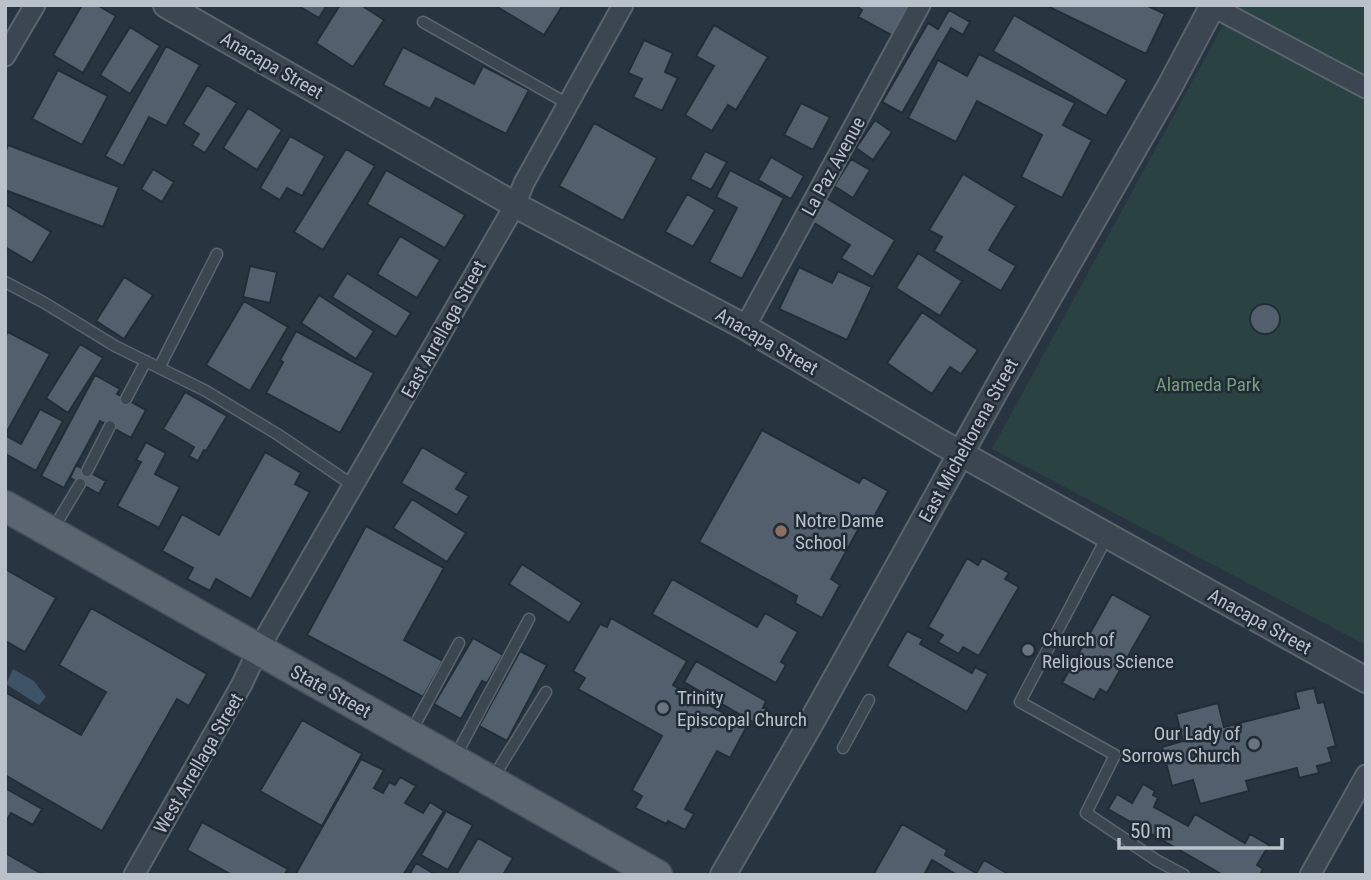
<svg xmlns="http://www.w3.org/2000/svg" width="1371" height="880" viewBox="0 0 1371 880" font-family="'Roboto Condensed',sans-serif">
<rect width="100%" height="100%" fill="#283440"/>
<!-- green -->
<path fill="#2b4242" d="M1234,5h132v640l-374,-196z"/>
<!-- water -->
<path fill="#3f5367" d="M13,669l21,12 12,16 -7,8 -33,-21z"/>
<!-- building -->
<path fill="#535f6d" stroke="#232d37" stroke-width="2" d="M82,5h15l19,11 -33,57 -30,-18z
M297,5h30l-8,13z
M340,5h21l23,15 -31,47 -37,-24z
M494,5h69l-19,30z
M854,5h55l-16,31 -35,-19 4,-7z
M1045,5h101l19,9 -19,40z
M949,10l21,12 -7,13 -12,-7 -49,85 -20,-11 46,-79 10,6z
M1014,15l113,65 -21,36 -113,-65z
M714,25l54,32 -32,53 -8,-5 -16,26 -27,-16 29,-49 -18,-10z
M130,27l30,19 -30,48 -30,-19z
M644,40l29,13 -8,19 13,6 -16,33 -29,-14 9,-18 -14,-6z
M166,46l34,19 -34,61 -17,-9 -26,49 -18,-10z
M403,47l71,37 9,-18 46,24 -23,44 -70,-36 -6,11 -47,-24z
M979,54l96,49 -12,22 29,15 -30,58 -41,-21 21,-42 -65,-34 -21,41 -48,-24 30,-58 29,16z
M58,70l50,26 -26,49 -50,-26z
M207,85l30,18 -32,50 -13,-8 7,-11 -16,-10z
M801,103l29,14 -17,33 -29,-15z
M248,108l34,22 -25,40 -34,-22z
M875,120l17,12 -19,28 -17,-12z
M594,123l63,35 -34,63 -64,-35z
M290,136l35,20 -23,40 -15,-8 -7,12 -20,-12z
M8,145l111,42 -16,40 -98,-37v-37z
M346,149l29,17 -52,84 -29,-18z
M705,151l22,11 -16,28 -21,-11z
M771,157l33,19 -13,23 -33,-19z
M851,159l19,11 -17,28 -19,-12z
M153,169l21,13 -12,20 -21,-13z
M386,170l79,45 -20,33 -78,-44z
M730,170l54,28 -42,81 -33,-17 28,-54 -21,-11z
M963,174l53,32 -27,44 27,16 -15,25 -67,-40 8,-14 -13,-7z
M687,194l28,16 -22,37 -28,-15z
M826,198l69,42 -22,37 -32,-19 9,-13 -39,-24z
M5,204l46,28 -19,31 -27,-16z
M400,236l40,24 -23,38 -40,-24z
M918,253l44,28 -22,35 -44,-28z
M250,266l27,6 -7,31 -27,-6z
M799,267l33,16 6,-12 34,16 -25,53 -68,-31z
M347,273l64,40 -15,24 -64,-40z
M124,277l29,18 -29,44 -28,-18z
M319,295l55,36 -18,28 -55,-36z
M244,301l44,26 -38,64 -44,-26z
M1250 319a15 15 0 1 1 30 0a15 15 0 1 1-30 0Z
M922,312l56,38 -17,24 -11,-7 -18,27 -45,-31z
M296,331l78,42 -34,60 -74,-40 17,-31 -3,-2z
M8,332l42,22 -45,81 16,9 19,-35 23,12 -27,50 -31,-17v-117z
M80,344l23,14 -35,55 -22,-15z
M95,375l25,14 -3,5 29,16 -15,28 -31,-17 -36,67 -23,-12z
M185,392l42,24 -21,35 -2,-1 -6,11 -9,-5 5,-9 -31,-18z
M762,430l97,53 4,-6 25,14 -16,30 -7,-4 -34,62 9,6 -18,33 -27,-15 2,-7 -98,-54z
M146,442l20,11 -11,21 25,13 -21,41 -42,-22 24,-44 -5,-2z
M422,447l44,26 -10,16 13,7 -12,19 -56,-32z
M265,452l36,21 -6,11 15,8 -59,107 -35,-20 -6,12 -23,-12 6,-11 -31,-17 20,-37 37,21z
M76,465l30,16 -7,13 -29,-16z
M412,499l54,34 -19,29 -54,-34z
M366,526l78,42 -40,72 39,21 -20,36 -116,-62z
M967,558l11,7 4,-7 27,15 -4,6 14,8 -40,69 -16,-9 -4,7 -21,-12 5,-7 -15,-8z
M522,564l60,39 -13,20 -60,-39z
M5,569l51,29 -31,54 -18,-10 -2,2z
M672,579l85,48 8,-14 33,19 -17,30 5,3 -10,18 -124,-69z
M1112,594l39,22 -44,77 -7,-4 -6,11 -32,-17z
M91,608l116,66 -18,32 -12,-7 -75,132 -97,-56v-83l76,43 25,-43 -47,-27z
M611,618l76,43 -14,24 74,41 -17,32 -13,-7 -32,58 9,5 -9,16 -17,-9 -2,3 -31,-16 7,-12 -10,-6 30,-54 -84,-47 7,-11 -12,-7 27,-47 7,3z
M907,631l16,8 -3,5 52,29 3,-6 13,7 -21,38 -80,-46z
M473,638l30,17 -16,28 -5,-2 -21,38 -27,-15z
M520,651l27,14 -40,76 -28,-15z
M696,661l70,40 -3,7h4l-9,17 -74,-43z
M1314,688l4,15 6,-1 12,44 -8,2 4,14 -15,4 2,7 -20,5 -2,-10 -51,13 3,10 -49,13 -7,-24 -21,6 -10,-39 21,-6 -7,-27 42,-11 6,24 75,-19 -4,-16z
M302,720l60,34 -40,72 -62,-35z
M361,759l23,11 -10,18 9,5 6,-11 6,3 5,-8 16,9 -11,17 18,10 7,-11 14,9 -41,64h-108z
M1143,784l12,7 -2,4 5,3 -4,9 34,19 7,-12 50,29 5,-9 19,11 -12,20 6,4 -3,6h-37l-115,-66 9,-15 15,9z
M5,788l37,21 -9,16 -22,-12 -6,10z
M446,811l27,14 -25,45 -27,-15z
M202,822l86,47 -4,6h-52l-45,-25z
M902,824l45,26 -2,5 31,18 -1,2h-18l-25,-15 -8,15h-51z
M478,838l35,20 -10,17h-47z
M5,853l39,22h-39z
M984,860l26,15h-35z
M416,863l20,12h-27z"/>
<g fill="none" stroke-linecap="round" stroke-linejoin="round">
<!-- service casing -->
<g stroke="#5a646d" stroke-width="13">
<path id="service" d="M423,22l145,82
M5,282l38,20 72,44 91,45 71,43 77,52
M159,368l58,-114
M126,399l20,-38
M87,471l23,-45
M53,529l27,-45
M1107,537l-87,165 95,53 -29,58 70,47 28,15
M411,732l48,-89
M843,748l26,-48
M455,757l74,-138
M493,778l53,-86"/>
</g>
<!-- minor casing -->
<g stroke="#5a646d" stroke-width="23">
<path id="minor" d="M1210,5l156,83
M5,56l30,-51
M745,327l175,-322
M134,875l108,-191 16,-34 257,-445 9,-22 99,-178
M1310,875l56,-100"/>
</g>
<!-- tertiary casing -->
<g stroke="#5a646d" stroke-width="28">
<path id="tertiary" d="M166,5l349,200 230,122 195,115 426,238
M723,875l85,-147 197,-354 165,-288 43,-81"/>
</g>
<!-- primary casing -->
<g stroke="#464f59" stroke-width="33">
<path id="primary" d="M5,506l652,369"/>
</g>
<!-- service -->
<use href="#service" stroke="#3c4650" stroke-width="10"/>
<!-- minor -->
<use href="#minor" stroke="#3c4650" stroke-width="19"/>
<!-- tertiary -->
<use href="#tertiary" stroke="#3c4650" stroke-width="24"/>
<!-- primary -->
<use href="#primary" stroke="#5a656f" stroke-width="30"/>
</g>
<!-- markers -->
<circle fill="#8d6e63" stroke="#212b35" stroke-width="2.5" cx="781" cy="531" r="7"/>
<g fill="#6b7280" stroke="#212b35" stroke-width="2.5">
<circle cx="1028" cy="650" r="7"/>
<circle cx="663" cy="708" r="7"/>
<circle cx="1254" cy="744" r="7"/>
</g>
<g text-anchor="middle" stroke-width="5" stroke-linejoin="round" paint-order="stroke">
<!-- street labels -->
<g font-size="19" fill="#b9c1ca" stroke="#212b35">
<text transform="translate(272 65) rotate(30)" y="7">Anacapa Street</text>
<text transform="translate(833 166) rotate(-61)" y="7">La Paz Avenue</text>
<text transform="translate(443 329) rotate(-61)" y="7">East Arrellaga Street</text>
<text transform="translate(767 341) rotate(30)" y="7">Anacapa Street</text>
<text transform="translate(968 440) rotate(-61)" y="7">East Micheltorena Street</text>
<text transform="translate(1260 621) rotate(29)" y="7">Anacapa Street</text>
<text transform="translate(331 691) rotate(29)" y="7">State Street</text>
<text transform="translate(198 763) rotate(-60)" y="7">West Arrellaga Street</text>
</g>
<!-- park labels -->
<g font-size="19" fill="#789e7e" stroke="#212b35">
<text x="1208" y="391">Alameda Park</text>
</g>
<!-- poi labels -->
<g font-size="19" fill="#b9c1ca" stroke="#212b35" text-anchor="start">
<text x="795" y="527">Notre Dame<tspan x="795" dy="22">School</tspan></text>
<text x="1042" y="646">Church of<tspan x="1042" dy="22">Religious Science</tspan></text>
<text x="677" y="704">Trinity<tspan x="677" dy="22">Episcopal Church</tspan></text>
<text x="1240" y="740" text-anchor="end">Our Lady of<tspan x="1240" dy="22">Sorrows Church</tspan></text>
</g>
</g>
<!-- border -->
<rect width="1371" height="880" fill="none" stroke="#b9c1ca" stroke-width="14"/>
<!-- scale -->
<path d="M1119 838v10h163v-10" fill="none" stroke="#b9c1ca" stroke-width="3.5"/>
<text x="1130" y="838" font-size="21" fill="#b9c1ca" stroke="#212b35" stroke-width="5" paint-order="stroke">50 m</text>
</svg>
